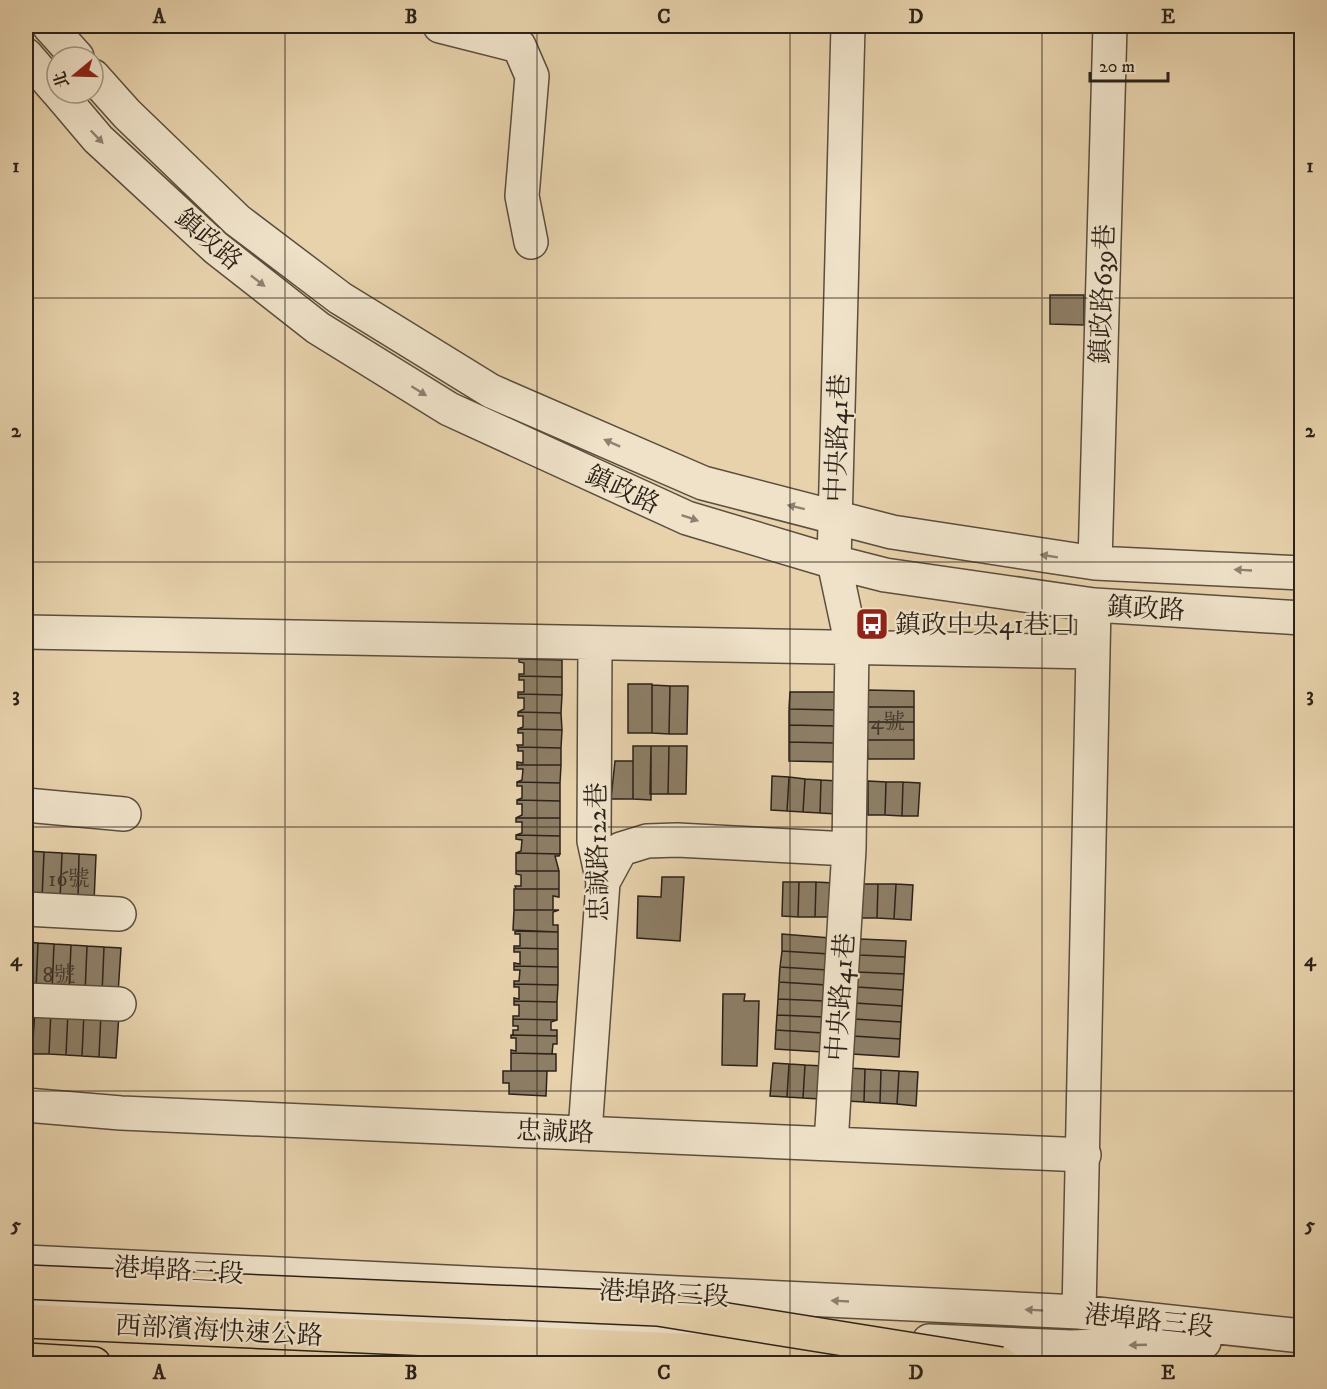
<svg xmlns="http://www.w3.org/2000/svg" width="1327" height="1389" viewBox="0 0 1327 1389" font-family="'IM FELL DW Pica','Noto Serif TC',serif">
<rect width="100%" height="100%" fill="#e7d2ac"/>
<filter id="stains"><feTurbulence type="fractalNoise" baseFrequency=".00333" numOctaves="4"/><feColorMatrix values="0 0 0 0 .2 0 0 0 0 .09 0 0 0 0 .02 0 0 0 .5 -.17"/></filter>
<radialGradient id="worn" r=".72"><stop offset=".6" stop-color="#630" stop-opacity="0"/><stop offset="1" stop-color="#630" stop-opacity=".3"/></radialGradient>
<!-- building -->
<path fill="#8d7e66" stroke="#2b221a" stroke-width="1.5" d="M1050,295h34v30l-34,-1z
M519,659l43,1v17l-43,-1v-2h5v-11l-5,-1z
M519,676l43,1v18l-44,-1v-2h6v-12h-5z
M628,684h24v49h-24z
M652,685l18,1 -1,48 -17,-1z
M670,686h18l-1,48h-18z
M867,690l47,1v16h-47z
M790,692h46v18l-47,-1z
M518,694l44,1 -1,18 -43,-1 6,-3v-11h-6z
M867,707h47v15h-47z
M789,709l47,1v16l-47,-1z
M518,712l43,1 1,17 -44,-1 5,-2v-11h-5z
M867,722h47v18h-47z
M789,725l47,1v17l-47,-1z
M518,729l44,1 -1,18 -43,-1 -1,-2h6v-12h-5z
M867,740h47v19h-46z
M789,742l47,1v19l-47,-1z
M633,746h18v54l-18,-1z
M651,746h18l-1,48h-18z
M669,746h18l-1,48h-18z
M518,747l43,1v17h-44v-3l6,1v-12h-5z
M615,761h18v38h-22z
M517,765h44l-1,18 -43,-1 5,-2 1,-11h-6z
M772,776l17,1 -2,34 -16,-1z
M789,777l16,2 -2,33 -16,-1z
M805,779l16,1 -1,33 -17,-1z
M821,780l17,1 -1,33 -17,-1z
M868,781l18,1 -1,33h-17z
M517,782l43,1v18l-43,-1 5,-2v-12h-5z
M886,782h17l-1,34 -17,-1z
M903,782l17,1 -2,33h-16z
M517,800l43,1v17h-44l6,-3v-11h-5z
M516,818h44v18l-44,-1 6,-2v-11h-6z
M516,835l44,1v18l-44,-1 5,-2 1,-11 -6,-1z
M27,851l17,1 -2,47 -16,-1z
M44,852l18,1 -2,47 -18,-1z
M62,853l17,1 -1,47 -18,-1z
M516,853l44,1 -1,2h-4l4,15h-43z
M79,854l17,1 -2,47 -16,-1z
M516,871h43v18h-43l-1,-3h6v-11l-5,-1z
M662,877h22l-4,64 -43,-3 1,-42 23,1z
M783,882h16l-1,35 -16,-1z
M799,882h17l-1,35h-17z
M816,882l18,1 -2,34h-17z
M861,884h17l-1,34h-17z
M878,884h18l-2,35 -17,-1z
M896,884l17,1 -2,35 -17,-1z
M514,889h45v8l-6,-1v14h-39z
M514,910h45l-6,2v13h5v7l-45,-2z
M515,931l43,1v17l-44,-1v-2h6v-12h-5z
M782,934l48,4 -1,16 -47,-3z
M860,939l46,2 -1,16 -46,-2z
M26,942l12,1 -2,47h-10z
M38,943l16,1 -2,47 -16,-1z
M54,944l17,1 -2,47 -17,-1z
M71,945l16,1 -2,47 -16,-1z
M87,946l17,1 -2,47 -17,-1z
M104,947l17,1 -3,46h-16z
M514,948l44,1v18l-44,-1v-3l6,1v-12h-6z
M782,951l47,3 -2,16 -47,-3z
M859,955l46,2 -1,17 -46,-2z
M514,966l44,1v18l-44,-1v-3h5l1,-11h-6z
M780,967l47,3 -1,15 -47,-3z
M858,972l46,2 -1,16 -46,-3z
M779,982l47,3 -1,16 -47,-2z
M514,984l44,1 -1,17 -43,-1v-3l5,1v-12h-5z
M857,987l46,3 -1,16 -47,-3z
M723,994h22l-1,7h15l-2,65 -35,-1z
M778,999l47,2 -1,16 -47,-2z
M514,1001l43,1v18l-44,-1v-3h6v-11h-5z
M855,1003l47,3 -1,16 -47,-3z
M26,1009l9,1 -3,44h-6z
M35,1010h16l-2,44h-17z
M51,1010l17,1 -2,44 -17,-1z
M68,1011l16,1 -2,44 -16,-1z
M84,1012l17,1 -2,44 -17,-1z
M101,1013l18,1 -3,44 -17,-1z
M777,1015l47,2 -1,16 -47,-3z
M513,1019l44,1 -6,2v8h6v6l-44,-1v-5h5v-4h-5z
M854,1019l47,3 -1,17 -47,-3z
M776,1030l47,3 -1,19 -47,-3z
M511,1035l46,1v8h-4l-1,10 -41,-1v-3l5,1v-13h-5z
M853,1036l47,3 -1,18 -47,-3z
M511,1053l45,1v17h-45z
M773,1063l16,1 -2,33 -17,-1z
M789,1064l16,1 -2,33 -16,-1z
M805,1065l18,1 -3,33 -17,-1z
M848,1068l17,1 -1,33 -17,-1z
M865,1069l16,1 -1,33 -16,-1z
M881,1070l18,1 -2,33 -17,-1z
M503,1071h44l-1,25 -37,-2v-11h-6z
M899,1071l19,1 -2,34 -19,-2z"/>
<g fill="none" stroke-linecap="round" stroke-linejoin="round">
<!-- minor casing -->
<g stroke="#5a4e3e" stroke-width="36">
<path id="minor" d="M49,26l28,31
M440,26l79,20 13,30 -10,120 9,46
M26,55l31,36
M93,76l34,38 110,106 103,78 151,93 212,92 189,49 203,31 207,10
M59,93l39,46 118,109 102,80 131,81 238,109 147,44 51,13 209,30 208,13
M1095,563l15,-537
M26,632l1067,20
M26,805l98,9
M603,882l18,-33 26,-8 30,-1 172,9
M26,909l93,5
M26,1000l93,4
M26,1105l95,8 963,42
M585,1132l18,-250 -9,-41 1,-197
M831,1144l18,-295 3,-203 -18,-84 14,-536
M26,1262l1053,50 223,24
M26,1301l704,31
M1079,1312l15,-707
M929,1341l142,6 133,-5"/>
</g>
<!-- highway casing -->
<g stroke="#2b221a" stroke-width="36">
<path id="highway" d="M26,1321l876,39
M26,1360l68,4"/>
</g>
<!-- minor -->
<use href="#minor" stroke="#efe2c9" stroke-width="33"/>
<!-- highway -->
<use href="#highway" stroke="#e7d2ac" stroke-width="33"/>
<!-- highway-bridge casing -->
<g stroke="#2b221a" stroke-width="36" stroke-linecap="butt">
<path id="highway-bridge" d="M26,1282l632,27 343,55"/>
</g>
<!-- highway-bridge -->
<use href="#highway-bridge" stroke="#e7d2ac" stroke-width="33"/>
</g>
<!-- one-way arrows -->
<defs><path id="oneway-solid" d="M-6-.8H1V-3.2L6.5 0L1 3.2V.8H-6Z" transform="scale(1.5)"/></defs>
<g fill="#8d8272">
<use href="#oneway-solid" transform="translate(97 137) rotate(46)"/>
<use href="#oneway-solid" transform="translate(258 281) rotate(38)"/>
<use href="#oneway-solid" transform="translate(419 391) rotate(32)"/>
<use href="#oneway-solid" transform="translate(612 443) rotate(-156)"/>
<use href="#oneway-solid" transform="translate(796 507) rotate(-166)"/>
<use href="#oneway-solid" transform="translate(690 518) rotate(19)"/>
<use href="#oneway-solid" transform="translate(1049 556) rotate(-171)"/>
<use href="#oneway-solid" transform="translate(1243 570) rotate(-177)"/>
<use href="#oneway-solid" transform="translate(840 1301) rotate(-177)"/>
<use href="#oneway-solid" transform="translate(1034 1310) rotate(-177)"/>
<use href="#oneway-solid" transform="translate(1138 1345) rotate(178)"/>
</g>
<!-- grid -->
<path fill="none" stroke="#2b221a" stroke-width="1.5" stroke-opacity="0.55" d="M285,26v1338M537,26v1338M790,26v1338M1042,26v1338M26,298h1276M26,562h1276M26,827h1276M26,1091h1276"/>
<!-- icons -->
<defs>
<g id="bus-square" transform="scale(1.725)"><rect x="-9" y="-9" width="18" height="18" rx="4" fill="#8f2418" stroke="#efe2c9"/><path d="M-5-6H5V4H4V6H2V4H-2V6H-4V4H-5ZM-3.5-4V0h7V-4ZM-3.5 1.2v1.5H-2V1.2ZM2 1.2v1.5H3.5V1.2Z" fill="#fff"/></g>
</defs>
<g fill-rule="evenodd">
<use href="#bus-square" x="872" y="624"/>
</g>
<g text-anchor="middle" stroke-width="4.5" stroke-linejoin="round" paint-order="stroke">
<!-- number labels -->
<g font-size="22" fill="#44392d">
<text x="888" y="729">4號</text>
<text x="69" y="886">16號</text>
<text x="59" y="982">8號</text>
</g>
<!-- street labels -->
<g font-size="26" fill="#2b221a" stroke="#efe2c9">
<text transform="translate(209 239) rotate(41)" y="9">鎮政路</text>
<text transform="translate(1102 294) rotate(-88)" y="9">鎮政路639巷</text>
<text transform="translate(837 438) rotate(-88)" y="9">中央路41巷</text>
<text transform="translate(623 489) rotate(25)" y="9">鎮政路</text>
<text transform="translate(1146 608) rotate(3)" y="9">鎮政路</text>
<text transform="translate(597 852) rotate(-91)" y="9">忠誠路122巷</text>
<text transform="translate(840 997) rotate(-86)" y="9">中央路41巷</text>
<text transform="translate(555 1131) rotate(2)" y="9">忠誠路</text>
<text transform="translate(179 1270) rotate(3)" y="9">港埠路三段</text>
<text transform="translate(664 1293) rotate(3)" y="9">港埠路三段</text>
<text transform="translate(1149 1320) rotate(6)" y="9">港埠路三段</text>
<text transform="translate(219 1330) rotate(3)" y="9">西部濱海快速公路</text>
</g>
<!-- poi labels -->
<g font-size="26" fill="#2b221a" stroke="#efe2c9" text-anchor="start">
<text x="895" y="633">鎮政中央41巷口</text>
</g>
</g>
<!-- margin -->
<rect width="1327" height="1389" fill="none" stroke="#e7d2ac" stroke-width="66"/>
<!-- north arrow -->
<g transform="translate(75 75) rotate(251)"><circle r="28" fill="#efe2c9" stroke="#a19583" stroke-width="1.5"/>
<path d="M0-4.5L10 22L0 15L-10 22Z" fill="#8f2418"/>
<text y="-9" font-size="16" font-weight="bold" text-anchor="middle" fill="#2b221a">北</text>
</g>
<!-- scale -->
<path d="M1090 72v9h78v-9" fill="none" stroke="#2b221a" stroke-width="3"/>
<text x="1099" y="72" font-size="18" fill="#2b221a" stroke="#efe2c9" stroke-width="4.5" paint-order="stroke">20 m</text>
<rect x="33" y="33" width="1261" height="1323" fill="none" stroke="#2b221a" stroke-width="2"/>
<g font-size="20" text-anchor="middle" font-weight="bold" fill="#2b221a">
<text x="159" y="23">A</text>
<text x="411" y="23">B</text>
<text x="664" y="23">C</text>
<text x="916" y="23">D</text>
<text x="1168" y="23">E</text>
<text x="16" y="172">1</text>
<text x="1310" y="172">1</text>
<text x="16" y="437">2</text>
<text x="1310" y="437">2</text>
<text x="16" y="701">3</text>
<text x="1310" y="701">3</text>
<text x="16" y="966">4</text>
<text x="1310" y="966">4</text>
<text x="16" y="1231">5</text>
<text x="1310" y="1231">5</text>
<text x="159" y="1379">A</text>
<text x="411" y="1379">B</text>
<text x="664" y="1379">C</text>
<text x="916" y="1379">D</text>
<text x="1168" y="1379">E</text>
</g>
<rect width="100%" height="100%" filter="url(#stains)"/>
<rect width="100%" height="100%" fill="url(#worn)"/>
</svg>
